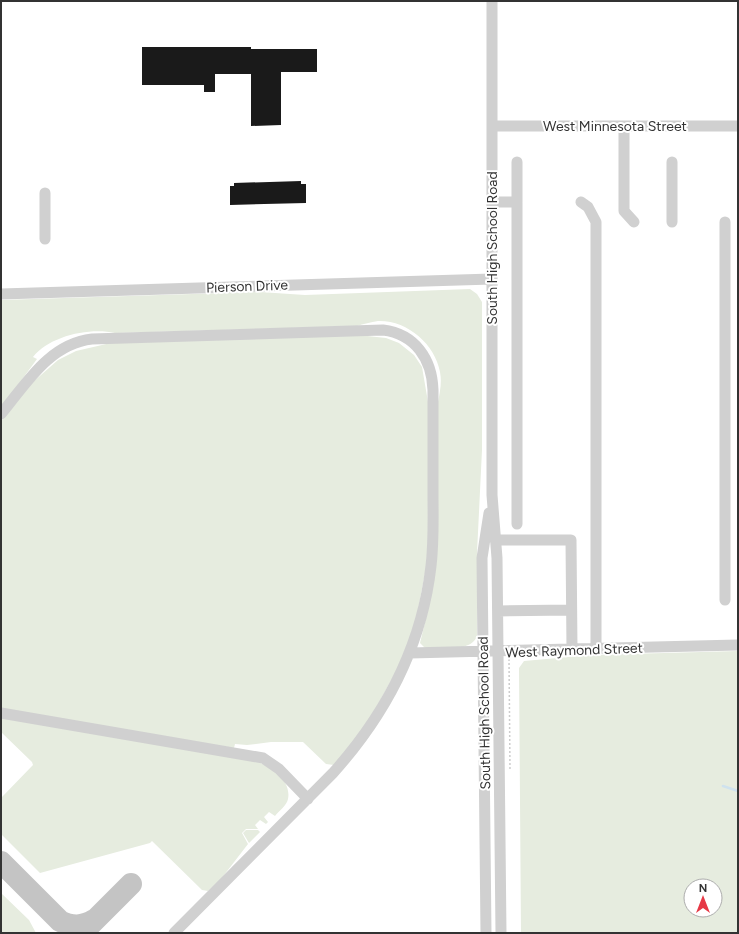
<svg xmlns="http://www.w3.org/2000/svg" width="739" height="934" viewBox="0 0 739 934" font-family="Figtree,sans-serif">
<rect width="100%" height="100%" fill="#fff"/>
<!-- green -->
<path fill="#e6ecdf" fill-rule="evenodd" d="M470,289l7,5 5,8v148l-5,103v83c-6,17 -36,11 -52,12l-5,-5 9,-37 9,-204c2,-10 4,-20 2,-30 -5,-28 -33,-52 -62,-51 -7,1 -15,3 -21,5l-242,7c-25,-6 -66,3 -82,24l4,2 -36,49v-108l259,-8 45,3z
M358,335l28,3 13,5 15,12 8,12 6,35 1,128 -3,38 -11,57 -15,39 -35,64 -31,37 -8,-1 -23,-22h-32l-24,3 -12,-1 -1,4 -233,-39v-288l32,-39 25,-22 18,-9 39,-9z
M738,651v282h-217l-2,-265 5,-7 67,-6zM691,886h24v24h-24z
M1,718l252,42c15,5 39,19 35,39 -1,6 -9,12 -13,17l-6,-4 -5,5 4,5 -2,2 -6,-4 -5,5 3,4h-12l-4,4 6,11 -27,35 -13,12 -6,-1 -50,-49 -2,2 -110,30 -39,-39v-36l32,-33 -1,-3 -31,-30z
M246,830h12l2,2 -11,11 -6,-10z
M1,893l28,27 7,13h-35z"/>
<g fill="none" stroke-linecap="round" stroke-linejoin="round">
<!-- stream -->
<path stroke="#cfe2ee" stroke-width="2.5" d="M723,786l15,5"/>
<!-- taxiway -->
<path stroke="#c4c4c4" stroke-width="22" d="M1,862l59,59c12,6 22,6 34,-1
M84,931l47,-47"/>
</g>
<!-- building -->
<path fill="#1a1a1a" d="M142,47h109v2h66v23h-36v53l-30,1v-52h-36v18h-11v-7h-62z
M301,181v3h5v19l-76,2v-19h4v-3z"/>
<g fill="none" stroke-linecap="round" stroke-linejoin="round">
<!-- path -->
<path stroke="#cdcdcd" stroke-width="1.5" stroke-dasharray="2 2" stroke-linecap="butt" d="M509,659l1,111"/>
<!-- minor -->
<path stroke="#d0d0d0" stroke-width="11" d="M492,1v494l5,63 4,375
M493,126h245
M624,126v85l10,11
M517,162v362
M672,162v60
M45,193v46
M492,202h25
M581,202l7,5 8,15v427
M725,222v378
M1,294l491,-15
M1,414c25,-30 48,-70 91,-75l291,-9c32,4 49,29 50,60 0,34 0,68 0,103 0,24 1,48 -2,73 -9,79 -45,148 -98,207l-159,160
M495,540h76l1,110
M498,611l73,-1
M410,653l328,-8
M1,713l262,45 16,11 29,30
M486,933l-4,-375 7,-45"/>
</g>
<g text-anchor="middle" stroke-width="4" stroke-linejoin="round" paint-order="stroke">
<!-- street labels -->
<g font-size="14" fill="#333" stroke="#fff">
<text x="615" y="131">West Minnesota Street</text>
<text transform="translate(492 248) rotate(-90)" y="5">South High School Road</text>
<text transform="translate(247 286) rotate(-2)" y="5">Pierson Drive</text>
<text transform="translate(574 650) rotate(-2)" y="5">West Raymond Street</text>
<text transform="translate(484 713) rotate(-91)" y="5">South High School Road</text>
</g>
</g>
<!-- border -->
<rect width="739" height="934" fill="none" stroke="#333333" stroke-width="4"/>
<!-- north arrow -->
<g transform="translate(703 898)"><circle r="19" fill="#ffffff" stroke="#adadad"/>
<path d="M0-3L7 15L0 10L-7 15Z" fill="#e63946"/>
<text y="-6" font-size="11" font-weight="bold" text-anchor="middle" fill="#333333">N</text>
</g>
</svg>
